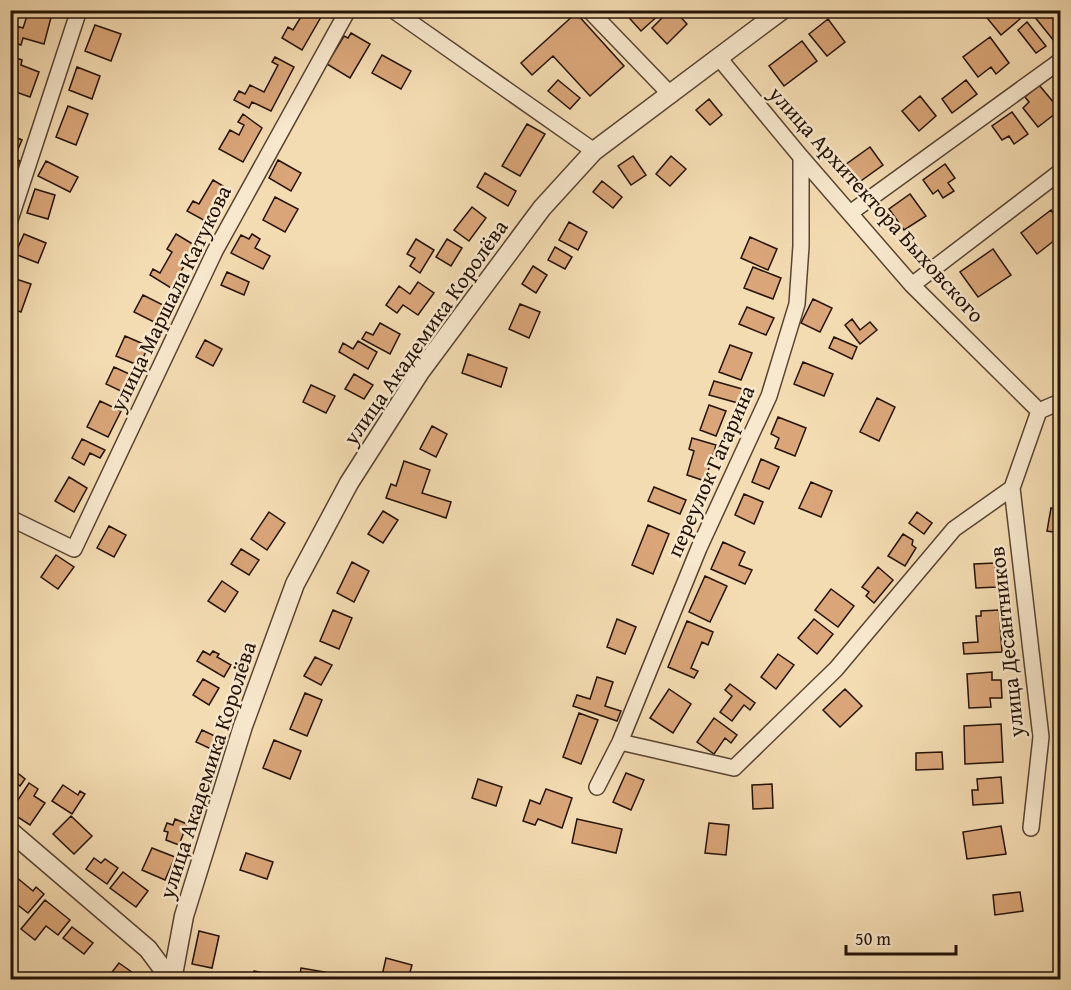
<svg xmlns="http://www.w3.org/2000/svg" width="1071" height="990" viewBox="0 0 1071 990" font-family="'Gentium Book Plus',serif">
<rect width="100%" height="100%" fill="#f4dcb2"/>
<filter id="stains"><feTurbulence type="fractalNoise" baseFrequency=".00333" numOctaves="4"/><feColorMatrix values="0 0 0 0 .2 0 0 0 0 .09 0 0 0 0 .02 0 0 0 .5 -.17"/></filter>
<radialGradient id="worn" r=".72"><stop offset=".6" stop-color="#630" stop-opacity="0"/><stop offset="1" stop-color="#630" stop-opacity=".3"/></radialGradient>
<!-- building -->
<path fill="#daa679" stroke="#241207" stroke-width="1.5" d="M21,10h32l-9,34 -21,-6 -2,7 -10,-3 5,-16 7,2 4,-12 -7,-2z
M305,10h20l-23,40 -20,-12 6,-11 5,3z
M622,10h37l2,3 -20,18z
M670,10h4l13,14 -20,20 -15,-16z
M987,10h26l7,9 -19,16 -18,-22z
M1041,10h19v26l-6,5 -20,-25z
M576,13l48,53 -34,30 -37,-40 -21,19 -11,-12z
M828,19l17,23 -18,14 -18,-22z
M1027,22l19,24 -10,7 -18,-23z
M95,25l26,9 -10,27 -26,-10z
M351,33l19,11 -20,34 -23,-14 17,-28 4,2z
M990,37l19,26 -13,11 -5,-7 -13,10 -15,-20z
M802,41l15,20 -33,25 -15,-20z
M382,55l29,16 -10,18 -29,-16z
M14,57l8,3 -1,5 18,7 -9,25 -20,-7v-24z
M275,57l19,10 -23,44 -19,-9 -3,6 -15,-8 5,-9 6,3 5,-9 14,7 14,-27 -6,-3z
M77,67l23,9 -8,23 -23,-9z
M558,80l22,18 -10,11 -22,-18z
M966,80l11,14 -25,19 -10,-14z
M1039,85l21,25 -22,17 -15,-19 6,-6 -4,-5z
M920,96l16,20 -17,15 -17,-20z
M709,99l13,16 -12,10 -14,-15z
M68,106l20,8 -12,31 -20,-8z
M1012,112l16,22 -14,10 -5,-8 -7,4 -10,-14z
M243,114l19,14 -19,34 -24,-13 11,-19 9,5 5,-10 -6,-3z
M527,124l18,10 -25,42 -18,-10z
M10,135l12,5 -8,18 6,3 -5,10 -5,-2z
M870,147l13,18 -25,18 -13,-18z
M633,156l13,19 -15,10 -13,-19z
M671,156l15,13 -16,17 -14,-12z
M278,160l23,13 -10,18 -22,-13z
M46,161l32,16 -8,15 -32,-16z
M945,164l10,14 -7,5 6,8 -11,7 -5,-8 -5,4 -10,-14z
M485,173l31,18 -8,15 -31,-19z
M213,180l15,9 -19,34 -22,-12 6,-10 6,3z
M602,181l20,16 -9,11 -20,-16z
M35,189l20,6 -7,24 -21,-6z
M910,194l16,22 -22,14 -15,-21z
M275,197l23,12 -13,23 -22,-12z
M472,207l14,11 -17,23 -15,-11z
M1051,210l9,13v13l-23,18 -16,-21z
M569,222l18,10 -9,18 -19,-10z
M24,234l22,9 -8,20 -23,-9z
M176,234l20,12 -25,42 -21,-13 3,-6 7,4 12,-21 -5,-3z
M252,234l8,5 -5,9 15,8 -7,13 -32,-16 10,-18 8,4z
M750,237l27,12 -9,21 -27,-12z
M416,239l18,11 -14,23 -10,-7 5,-8 -8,-4z
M447,239l15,9 -11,18 -15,-9z
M555,247l17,10 -7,12 -17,-9z
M993,249l18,26 -33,22 -18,-25z
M533,266l14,9 -11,18 -14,-9z
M753,267l28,11 -8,21 -29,-11z
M227,272l22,10 -5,13 -23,-10z
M10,277l21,7 -10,28 -11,-4z
M418,282l16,11 -16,22 -15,-10 -6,8 -11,-8 13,-19 11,8z
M143,295l22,11 -9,17 -22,-11z
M813,299l19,9 -12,24 -19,-9z
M520,304l20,8 -11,26 -20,-9z
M747,307l27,11 -8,17 -27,-11z
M852,319l8,11 10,-8 7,8 -17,14 -15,-19z
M380,323l20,11 -10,20 -28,-15 4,-7 7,3z
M125,336l23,10 -8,20 -24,-10z
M834,337l23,10 -5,12 -23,-11z
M205,340l17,9 -9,17 -17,-9z
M358,341l19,11 -9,17 -29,-17 4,-9 10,6z
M730,345l22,8 -11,27 -22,-8z
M468,354l39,14 -6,19 -39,-14z
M803,362l30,12 -9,22 -30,-12z
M114,367l22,10 -9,17 -21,-10z
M354,374l19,11 -9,14 -19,-10z
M714,381l39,11 -4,14 -40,-11z
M311,385l24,11 -9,17 -23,-11z
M877,398l18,9 -16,34 -19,-9z
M100,401l21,10 -13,26 -21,-10z
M709,405l17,6 -10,25 -16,-6z
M778,417l28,11 -11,28 -20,-8 4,-10 -8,-4z
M432,426l15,8 -11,23 -16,-8z
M692,438l24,7 -11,36 -18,-6 7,-24 -5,-2z
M82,439l23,11 -5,8 -10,-5 -6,12 -12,-7z
M761,459l18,8 -10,22 -17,-7z
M404,461l26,9 -8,23 29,9 -5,16 -60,-20 5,-14 5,2z
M69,477l18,11 -13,24 -19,-11z
M811,482l21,9 -11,26 -22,-9z
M654,487l32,13 -6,14 -32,-13z
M744,494l19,8 -9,22 -19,-9z
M1051,508l9,2v23l-13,-2z
M383,511l15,9 -15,23 -15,-9z
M269,512l16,11 -18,27 -16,-11z
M917,512l15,11 -8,11 -15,-11z
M648,525l21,9 -16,40 -21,-9z
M109,526l17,9 -12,22 -17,-9z
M903,534l10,6 -1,5 4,3 -11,18 -17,-10z
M723,542l22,10 -6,13 13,5 -7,14 -34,-15z
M241,549l18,11 -10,15 -18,-11z
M56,555l18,12 -16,22 -17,-12z
M352,562l17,9 -15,31 -17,-9z
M995,563l2,24 -21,1 -2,-24z
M878,567l15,13 -19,23 -8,-7 3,-4 -7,-5z
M705,576l22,10 -17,36 -21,-10z
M222,581l16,11 -13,20 -17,-11z
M831,589l23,17 -16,21 -23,-17z
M333,610l19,8 -13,31 -19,-8z
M999,610l3,42 -38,2 -1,-11 15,-1 -2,-26h5v-5z
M617,619l19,8 -11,27 -18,-7z
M814,619l19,15 -16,20 -19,-16z
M687,621l26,11 -5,13 -6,-3 -11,26 7,3 -4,7 -26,-11z
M203,651l7,4 3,-4 6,3 -2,3 14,8 -7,12 -27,-16z
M778,654l16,11 -18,24 -15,-12z
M315,657l17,8 -11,20 -17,-9z
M992,672v8h9l1,18h-12l1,9 -22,1 -2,-34z
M597,677l16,5 -8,24 16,5 -4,10 -44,-15 4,-11 13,4z
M203,679l16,9 -10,17 -16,-10z
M730,684l25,19 -5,7 -6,-5 -12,16 -12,-9 12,-16 -7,-6z
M669,689l22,15 -18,29 -23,-15z
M845,689l17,17 -22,21 -17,-17z
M305,693l17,7 -15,36 -17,-7z
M579,713l19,7 -17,44 -18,-7z
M714,718l23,17 -6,8 -6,-5 -11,16 -17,-12z
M1001,724l2,38 -38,2 -1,-38z
M202,730l15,7 -6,12 -15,-7z
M274,740l27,11 -11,28 -27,-11z
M942,752l1,17 -27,1v-17z
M10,767l15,12 -5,7 -4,-3 -6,6z
M626,773l18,7 -13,30 -18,-8z
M1001,777l2,26 -30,2 -1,-15h6l-1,-11z
M478,779l24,8 -6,19 -24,-8z
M29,783l9,6 -4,7 11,7 -15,22 -20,-13z
M772,784l1,24 -20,1 -1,-24z
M63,785l15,10 2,-4 5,3 -13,20 -20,-13z
M546,789l26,9 -10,30 -24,-9 -3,6 -12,-4 7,-21 10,4z
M71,816l21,20 -18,18 -21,-20z
M175,819l12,5 -8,21 -13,-5 2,-8 -4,-1 3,-8 6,2z
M577,819l45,10 -6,24 -44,-10z
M709,823l20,2 -3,30 -21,-2z
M1001,826l5,28 -39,5 -4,-27z
M152,848l23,9 -10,23 -23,-10z
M246,853l27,9 -6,17 -27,-9z
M94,858l7,5 4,-4 13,9 -11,16 -21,-15z
M10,872l23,19 3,-4 8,7 -16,19 -18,-14z
M123,872l25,19 -12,16 -26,-19z
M1020,892l3,19 -28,4 -2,-20z
M45,900l25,20 -12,15 -12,-9 -11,14 -14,-11z
M72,927l21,16 -9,11 -21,-16z
M199,931l20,5 -7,32 -20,-4z
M386,958l26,7 -4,14 -7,-2 -1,3h-19z
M119,963l24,17h-28l-6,-4z
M301,968l24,4 -2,8h-24z
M254,971l19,4 4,5h-26z"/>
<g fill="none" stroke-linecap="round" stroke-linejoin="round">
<!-- minor casing -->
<g stroke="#584432" stroke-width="18">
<path id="minor" d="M393,10l201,141
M589,10l82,85
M719,58l82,99 111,128 127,126
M850,213l210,-152
M10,220l69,-210
M912,285l148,-113
M1039,411l21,-9
M1012,488l29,249 -10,91
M10,518l64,31 141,-298 133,-241
M620,742l114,26 102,-99 118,-140 58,-41 27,-77
M597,787l23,-45 79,-194 70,-152 28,-92 4,-58v-89"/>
</g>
<!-- tertiary casing -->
<g stroke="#584432" stroke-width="21">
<path id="tertiary" d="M10,831l138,118 23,31
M172,980l12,-64 59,-190 52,-142 54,-101 71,-111 122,-164 52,-57 188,-141"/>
</g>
<!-- minor -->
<use href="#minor" stroke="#f8e8cd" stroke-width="15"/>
<!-- tertiary -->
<use href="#tertiary" stroke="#f8e8cd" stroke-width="18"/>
</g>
<g text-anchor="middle" stroke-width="5" stroke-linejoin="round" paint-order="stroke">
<!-- street labels -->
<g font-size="22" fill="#241207" stroke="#f8e8cd">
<text transform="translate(877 204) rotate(48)" y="8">улица Архитектора Быховского</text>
<text transform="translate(170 298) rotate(-64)" y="8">улица Маршала Катукова</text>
<text transform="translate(425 332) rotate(-55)" y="8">улица Академика Королёва</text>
<text transform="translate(710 471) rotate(-66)" y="8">переулок Гагарина</text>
<text transform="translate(1006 642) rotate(-96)" y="8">улица Десантников</text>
<text transform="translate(207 770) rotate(-72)" y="8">улица Академика Королёва</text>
</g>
</g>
<!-- margin -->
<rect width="1071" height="990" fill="none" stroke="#f4dcb2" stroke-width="36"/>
<rect x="12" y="12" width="1047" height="966" fill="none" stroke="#241207" stroke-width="3"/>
<rect x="18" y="18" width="1035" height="954" fill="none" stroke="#241207" stroke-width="1.5"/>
<!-- scale -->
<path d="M846 945v9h110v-9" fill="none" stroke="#241207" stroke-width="3"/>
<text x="855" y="945" font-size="18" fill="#241207" stroke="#f8e8cd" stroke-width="4.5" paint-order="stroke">50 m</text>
<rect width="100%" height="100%" filter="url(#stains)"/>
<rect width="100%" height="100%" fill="url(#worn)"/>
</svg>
